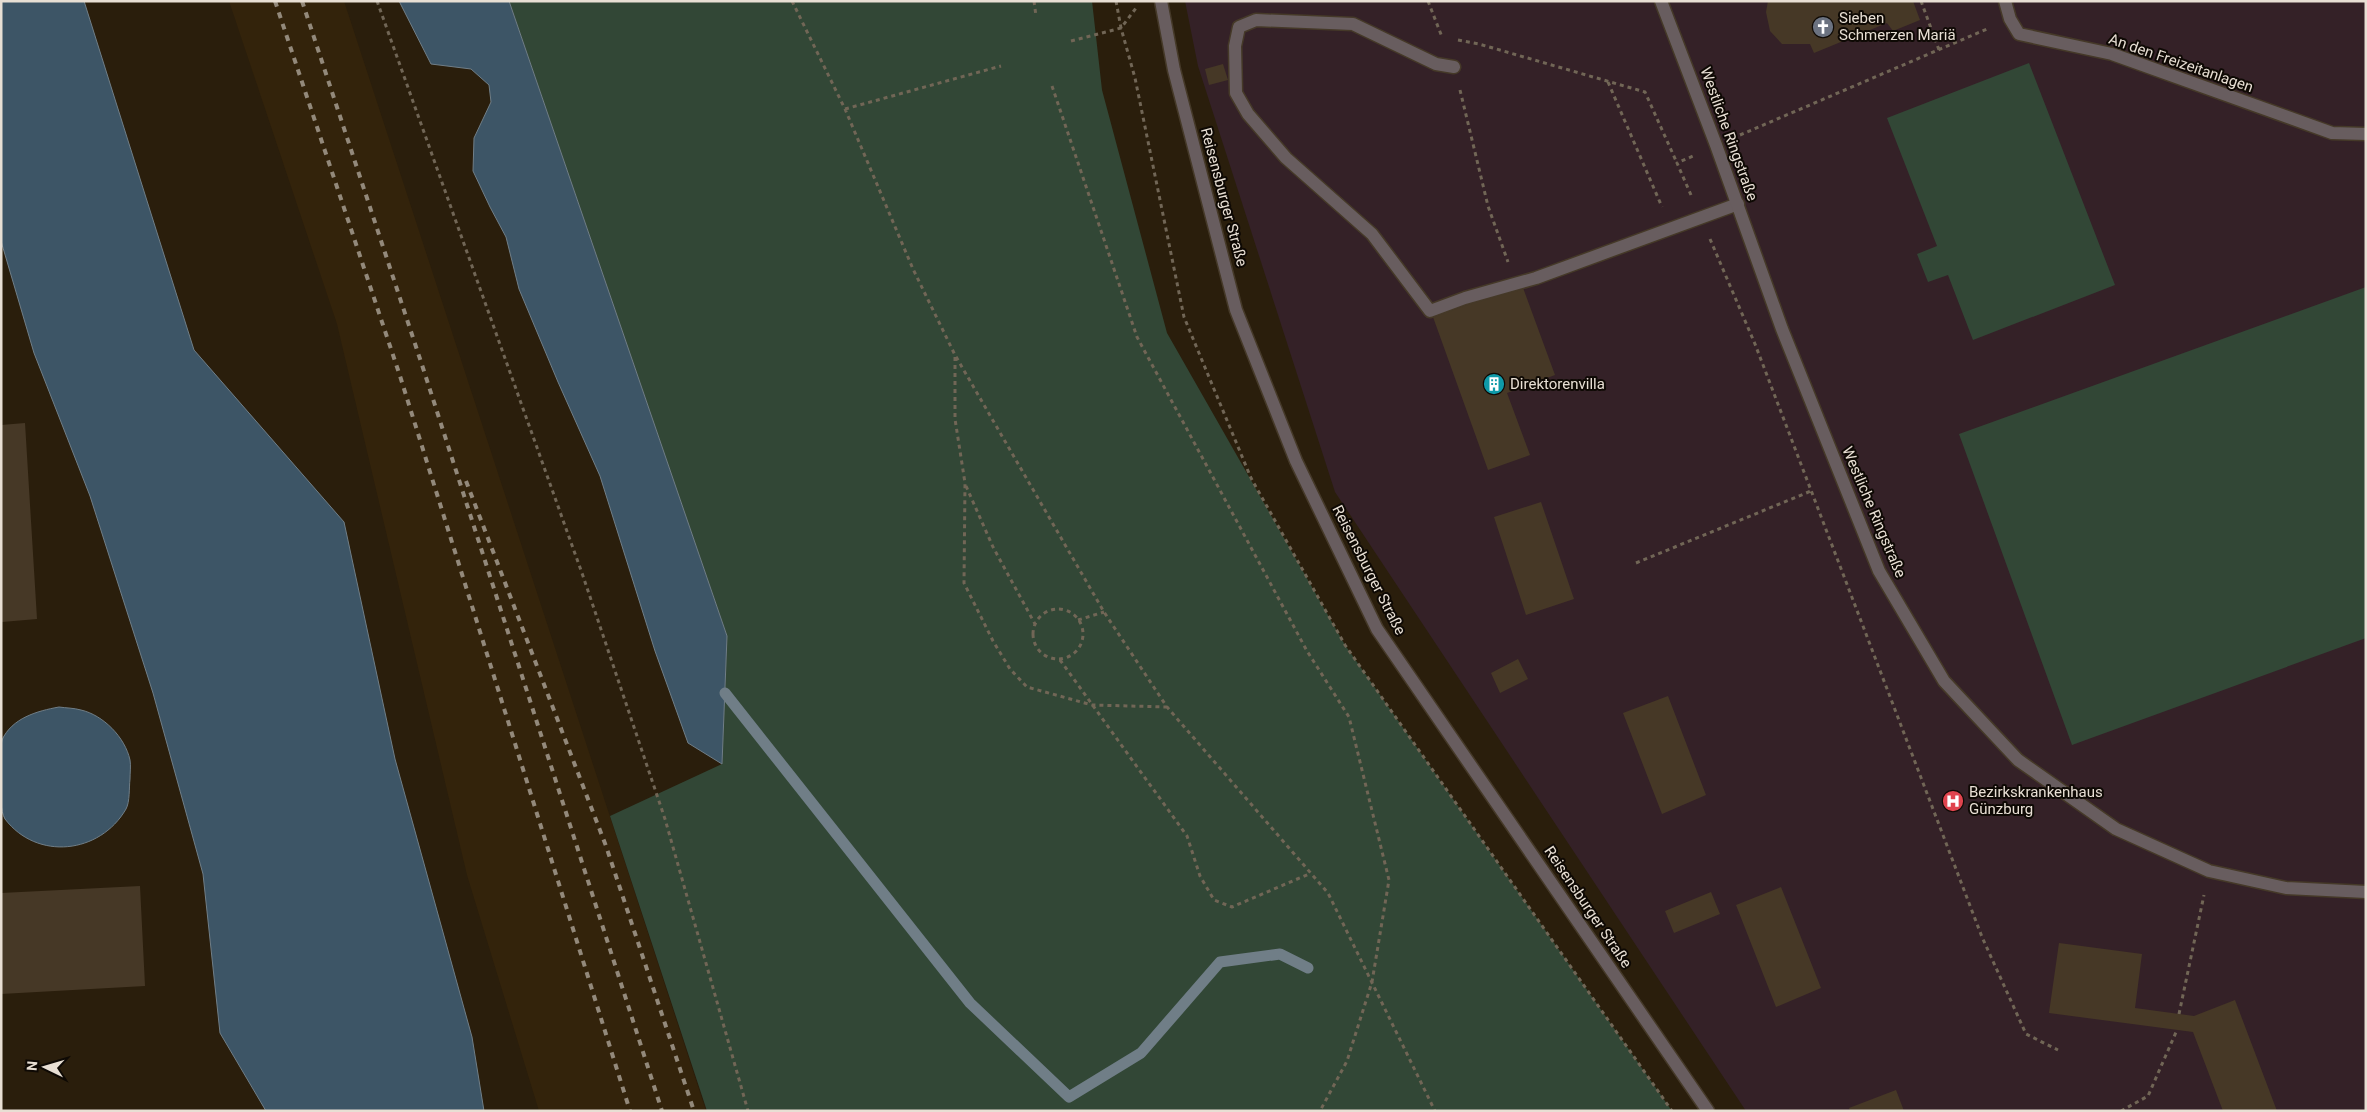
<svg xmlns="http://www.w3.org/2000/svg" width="2367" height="1112" viewBox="0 0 2367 1112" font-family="Roboto,sans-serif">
<rect width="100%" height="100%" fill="#2a1e0c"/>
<!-- built -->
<path fill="#33230b" d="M229,1h115l362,1110h-167l-72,-236 -130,-551z"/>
<!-- medical -->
<path fill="#342127" d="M1185,1h1181v1110h-620l-411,-619 -137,-426z"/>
<!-- green -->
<path fill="#324736" d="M509,1h583l10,89 65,243 178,312 327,466h-965l-97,-295 112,-52 5,-128z
M2029,63l86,222 -142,55 -25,-65 -20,7 -11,-28 20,-8 -50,-128z
M2366,287v351l-294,107 -113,-311z"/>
<!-- water -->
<path fill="#3d5566" stroke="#707e87" d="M1,1h83l110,349 150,172 51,237 77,278 12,74h-218l-46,-78 -17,-159 -50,-181 -63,-197 -56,-143 -33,-112z
M399,1h110l218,635 -5,128 -34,-21 -33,-92 -55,-175 -42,-94 -39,-93 -13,-52 -16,-30 -17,-36 1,-33 17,-36 -2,-17 -18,-16 -40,-5z
M59,707c7,1 15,1 22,3 22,5 44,27 49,50 1,5 0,13 0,19 -1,8 0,23 -4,30 -26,45 -89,52 -121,10 -5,-9 -4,-23 -4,-33 0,-11 -1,-38 1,-46 10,-22 35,-29 57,-33z"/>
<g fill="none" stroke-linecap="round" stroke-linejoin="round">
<!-- stream -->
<path stroke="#707e87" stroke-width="11" d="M725,693l245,310 99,94 72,-44 79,-91 60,-8 28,14"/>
</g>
<!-- building -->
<path fill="#463826" d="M1768,1h145l7,19 -27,11 -6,-8 -73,30 -4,-9h-28l-12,-13 -4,-19z
M1223,64l5,16 -19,5 -4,-16z
M1522,285l33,90 -48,18 23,62 -42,15 -55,-153z
M25,423l12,196 -35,3 -1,-197z
M1541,502l33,97 -48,16 -32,-98z
M1518,659l10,20 -28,14 -9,-20z
M1668,696l38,99 -44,19 -39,-101z
M140,886l5,100 -144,8v-101z
M1781,887l40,101 -45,19 -40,-102z
M1711,892l9,22 -46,19 -9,-22z
M2059,943l83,11 -7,54 59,8 41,-16 42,111h-54l-30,-79 -144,-19z
M1896,1090l8,21h-54l-1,-3z"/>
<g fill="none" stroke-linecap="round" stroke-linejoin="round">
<!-- service casing -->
<g stroke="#453928" stroke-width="15">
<path id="service" d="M2005,1l5,18 9,15 93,20 220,79 34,1
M1454,67l-18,-3 -83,-40 -97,-4 -17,7 -4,19 1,47 12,21 38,44 86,76 58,77 35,-13 71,-20 202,-74"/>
</g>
<!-- minor casing -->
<g stroke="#453928" stroke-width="15">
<path id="minor" d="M1161,1l13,69 62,240 60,151 81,168 331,482
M1661,1l55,144 66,184 97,242 65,110 74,79 98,69 93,42 77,17 80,4"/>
</g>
<!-- path -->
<path stroke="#716656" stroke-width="3" stroke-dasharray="4 4" stroke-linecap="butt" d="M377,1l206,575 82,243 83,292
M792,1l53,108 68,160 42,86 149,257 63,95 161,186 107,218
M1034,1l2,15
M1116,1l5,27 14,50 49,239 67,161 94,167 327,466
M1428,1l14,36
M1921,1l18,49
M1458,40l21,4 166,48 32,71
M1071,41l50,-13 15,-20
M1608,82l54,125
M1052,86l85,251 170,314 42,66 40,163 -17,102 -25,79 -27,50
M1460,90l28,116 20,56
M845,109l156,-43
M1740,135l247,-106
M1691,195l-14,-32 16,-7
M1710,239l45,105 227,593 44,97 32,16
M955,357v62l10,64 -1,100 29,58 17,28 17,18 65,18 75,2
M966,486l27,61 42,77
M1636,563l175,-72
M1033 634a25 25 0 1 1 50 0a25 25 0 1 1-50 0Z
M1078,620l26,-8
M1060,660l127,176 13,40 14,24 18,7 77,-33
M2179,1014l25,-119
M2121,1111l27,-15 29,-66"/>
<!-- service -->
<use href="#service" stroke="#685d5f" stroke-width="12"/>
<!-- minor -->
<use href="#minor" stroke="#685d5f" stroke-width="12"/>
<!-- rail -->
<path stroke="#93897b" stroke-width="4" stroke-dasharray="6 6" stroke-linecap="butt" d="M275,1l125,375 230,735
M302,1l121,367 239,743
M466,481l140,365 88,265"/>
</g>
<!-- icons -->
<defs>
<g id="church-disc" transform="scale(1.125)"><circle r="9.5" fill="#6b7280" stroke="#0e0904"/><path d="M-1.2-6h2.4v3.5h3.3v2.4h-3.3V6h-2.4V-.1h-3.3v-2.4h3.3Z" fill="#fff"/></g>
<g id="building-disc" transform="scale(1.125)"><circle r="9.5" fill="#0f9aa8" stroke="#0e0904"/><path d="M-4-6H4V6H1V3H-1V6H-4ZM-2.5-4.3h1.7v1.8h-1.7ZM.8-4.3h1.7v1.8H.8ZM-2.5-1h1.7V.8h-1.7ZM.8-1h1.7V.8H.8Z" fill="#fff"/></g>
<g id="hospital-disc" transform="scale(1.125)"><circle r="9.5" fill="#e0444e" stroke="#0e0904"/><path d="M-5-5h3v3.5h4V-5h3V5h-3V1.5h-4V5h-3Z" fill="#fff"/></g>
</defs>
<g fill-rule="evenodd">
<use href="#church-disc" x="1823" y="27"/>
<use href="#building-disc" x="1494" y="384"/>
<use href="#hospital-disc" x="1953" y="801"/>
</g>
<g text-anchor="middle" stroke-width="4" stroke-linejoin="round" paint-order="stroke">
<!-- poi labels -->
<g font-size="15" fill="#e8dfd4" stroke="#0e0904" text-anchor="start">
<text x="1839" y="23">Sieben<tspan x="1839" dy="17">Schmerzen Mariä</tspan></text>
<text x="1510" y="389">Direktorenvilla</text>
<text x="1969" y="797">Bezirkskrankenhaus<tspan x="1969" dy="17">Günzburg</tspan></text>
</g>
<!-- street labels -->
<g font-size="15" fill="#e8dfd4" stroke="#0e0904">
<text transform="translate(2181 63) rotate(19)" y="5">An den Freizeitanlagen</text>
<text transform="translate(1729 134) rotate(70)" y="5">Westliche Ringstraße</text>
<text transform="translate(1224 197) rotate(75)" y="5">Reisensburger Straße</text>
<text transform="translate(1874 512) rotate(67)" y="5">Westliche Ringstraße</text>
<text transform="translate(1369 570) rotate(63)" y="5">Reisensburger Straße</text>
<text transform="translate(1588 907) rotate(56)" y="5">Reisensburger Straße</text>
</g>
</g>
<!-- border -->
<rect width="2367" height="1112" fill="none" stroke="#e8dfd4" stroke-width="5"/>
<!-- north arrow -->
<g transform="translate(45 1067) rotate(275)" stroke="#0e0904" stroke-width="4" paint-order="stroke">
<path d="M0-4L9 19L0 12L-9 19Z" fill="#e8dfd4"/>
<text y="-8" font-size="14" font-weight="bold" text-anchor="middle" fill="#e8dfd4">N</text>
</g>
</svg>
